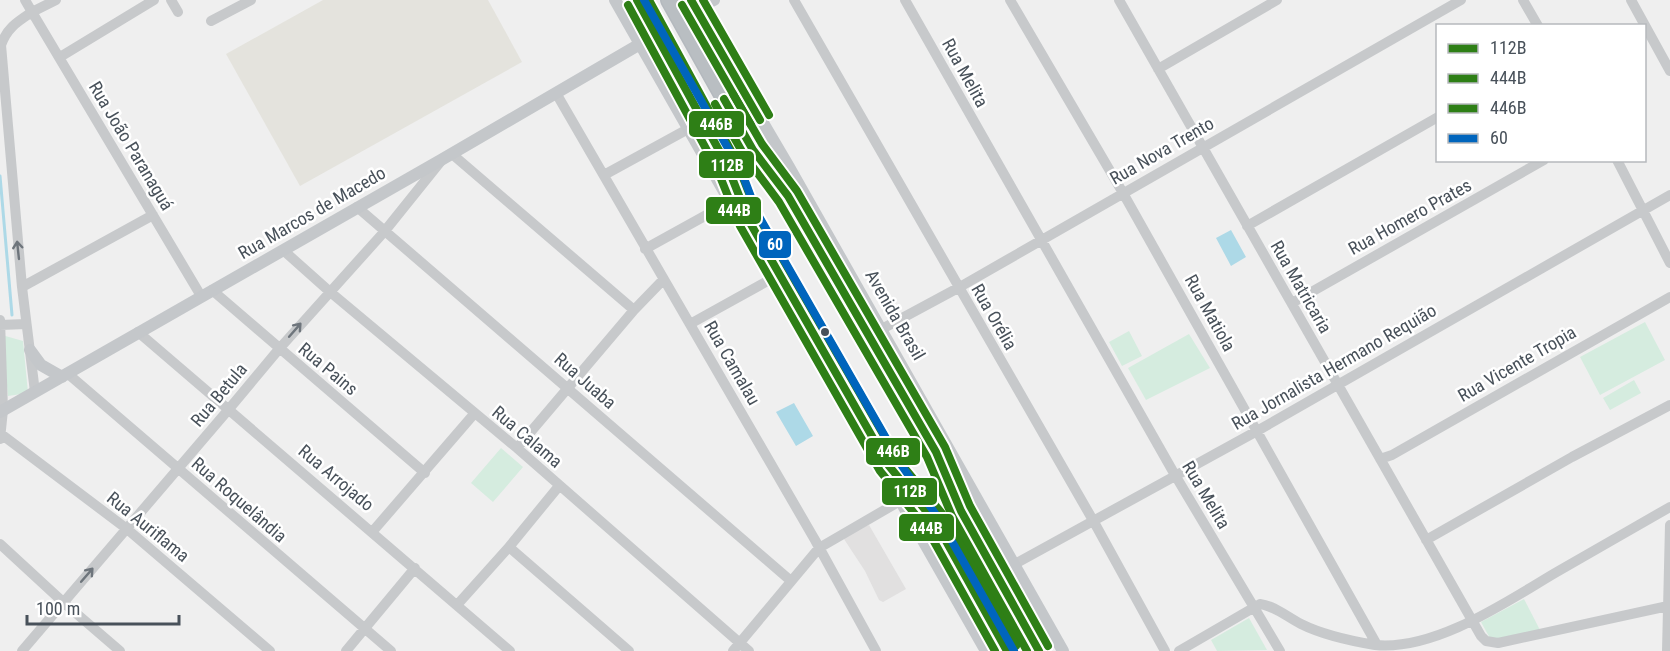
<svg xmlns="http://www.w3.org/2000/svg" width="1670" height="651" viewBox="0 0 1670 651" font-family="'Roboto Condensed',sans-serif">
<rect width="100%" height="100%" fill="#efefef"/>
<!-- commercial -->
<path fill="#e4e3dd" d="M323,0h165l34,62 -222,124 -74,-132z"/>
<!-- education -->
<path fill="#e1e0e0" d="M869,525l37,64 -23,13 -4,-2 -14,-29 -23,-35z"/>
<!-- green -->
<path fill="#d5ecdf" d="M1645,322l20,38 -65,35 -20,-38z
M1129,331l13,25 -20,10 -13,-24z
M1189,334l21,34 -64,32 -18,-32z
M2,335l21,6 5,52 -20,3z
M1634,380l7,13 -31,17 -7,-12z
M501,448l22,19 -30,35 -22,-19z
M1524,599l16,31 -49,10 -10,-18z
M1249,618l18,32 -50,1 -6,-11z"/>
<!-- water -->
<path fill="#add9e7" d="M1231,230l15,27 -15,9 -15,-28z
M794,403l19,33 -17,10 -20,-34z"/>
<g fill="none" stroke-linecap="round" stroke-linejoin="round">
<!-- stream -->
<path stroke="#add9e7" stroke-width="3" d="M0,176l12,139"/>
<!-- highway casing -->
<g stroke="#b4b9be" stroke-width="18">
<path id="highway" d="M637,0l90,165 22,56 140,245 47,57 71,128
M669,0l84,150 35,46 148,256 25,59 78,140"/>
</g>
<!-- minor -->
<path stroke="#c7c9cb" stroke-width="10" d="M25,0l7,12c-15,10 -25,16 -31,33l21,242 13,105
M56,0l-24,12 169,284
M171,0l7,12
M794,0l300,522 71,129
M905,0l270,475 105,176
M1010,0l113,193 254,452
M1119,0l362,636 5,5 12,2 170,-37
M1523,0l15,26
M1631,0l39,71
M211,21l40,-21
M60,57l94,-57
M1158,69l119,-69
M556,93l259,447 61,111
M452,154l182,156
M1617,160l53,103
M604,175l84,-46
M357,207l434,374
M1247,226l191,-109
M645,249l85,-47
M283,250l46,41 188,157 232,203
M22,287l131,-72
M212,290l213,183
M1292,303l252,-143
M0,320l3,90 -3,29
M690,324l83,-46
M0,325l26,-1
M880,330l78,-42 503,-288
M138,332l372,319
M67,373l324,278
M1,434l126,95 143,122
M517,448l117,-138 29,-30
M1380,459l12,-4 278,-158
M373,531l101,-117
M1426,540l146,-83 98,-52
M0,544l63,58 57,49
M509,547l120,104
M1013,565l244,-134 413,-236
M457,605l52,-58 50,-61
M22,651l207,-242 50,-60 105,-117 57,-71
M346,651l69,-83
M733,651l86,-103 81,-47
M1179,651l81,-47c15,2 27,13 41,20 22,11 50,17 74,21 60,6 131,-43 180,-72 38,-22 77,-44 115,-66
M1667,651l3,-126"/>
<!-- major -->
<path stroke="#c4c7ca" stroke-width="12" d="M615,0l371,651
M691,0l98,167 274,484
M696,9l18,-9
M30,350l11,15 21,12
M0,412l441,-252 199,-116"/>
<!-- highway -->
<use href="#highway" stroke="#b9bec2" stroke-width="15"/>
<!-- bus-1 casing -->
<g stroke="#fff" stroke-width="12">
<path id="bus-1" d="M637,0l90,165 22,56 140,245 47,57 71,128
M691,0l69,120
M724,99l29,51 35,46 148,256 25,59 78,140"/>
</g>
<!-- bus-2 casing -->
<g stroke="#fff" stroke-width="12">
<path id="bus-2" d="M628,5l89,164 23,57 140,245 47,58 68,122
M682,5l69,120
M715,104l29,51 35,47 148,255 25,59 75,135"/>
</g>
<!-- bus-3 casing -->
<g stroke="#fff" stroke-width="12">
<path id="bus-3" d="M649,0l87,160 22,56 140,244 47,57 71,129
M703,0l66,115
M733,94l29,50 35,47 148,256 25,59 78,140"/>
</g>
<!-- bus-4 casing -->
<g stroke="#fff" stroke-width="12">
<path id="bus-4" d="M644,0l98,173 15,40 145,253 39,56 73,129"/>
</g>
<!-- bus-1 -->
<use href="#bus-1" stroke="#2e7f16" stroke-width="8"/>
<!-- bus-2 -->
<use href="#bus-2" stroke="#2e7f16" stroke-width="8"/>
<!-- bus-3 -->
<use href="#bus-3" stroke="#2e7f16" stroke-width="8"/>
<!-- bus-4 -->
<use href="#bus-4" stroke="#0065bd" stroke-width="8"/>
</g>
<!-- one-way arrows -->
<defs><path id="oneway-shaft" d="M-6 0H5M1.5-3L5.5 0L1.5 3" fill="none" stroke-width="1.6" stroke-linecap="round" stroke-linejoin="round" transform="scale(1.5)"/></defs>
<g stroke="#6e757c">
<use href="#oneway-shaft" transform="translate(18 250) rotate(-96)"/>
<use href="#oneway-shaft" transform="translate(295 330) rotate(-49)"/>
<use href="#oneway-shaft" transform="translate(87 575) rotate(-49)"/>
</g>
<!-- markers -->
<circle fill="#48515a" stroke="#fff" stroke-width="2" cx="825" cy="332" r="5"/>
<g text-anchor="middle" stroke-width="5" stroke-linejoin="round" paint-order="stroke">
<!-- street labels -->
<g font-size="18" fill="#48515a" stroke="#fff">
<text transform="translate(965 73) rotate(61)" y="6">Rua Melita</text>
<text transform="translate(131 146) rotate(59)" y="6">Rua João Paranaguá</text>
<text transform="translate(1162 151) rotate(-30)" y="6">Rua Nova Trento</text>
<text transform="translate(312 213) rotate(-30)" y="6">Rua Marcos de Macedo</text>
<text transform="translate(1410 217) rotate(-29)" y="6">Rua Homero Prates</text>
<text transform="translate(1301 287) rotate(60)" y="6">Rua Matricaria</text>
<text transform="translate(1210 313) rotate(61)" y="6">Rua Matiola</text>
<text transform="translate(895 315) rotate(60)" y="6">Avenida Brasil</text>
<text transform="translate(994 317) rotate(60)" y="6">Rua Orélia</text>
<text transform="translate(732 363) rotate(60)" y="6">Rua Camalau</text>
<text transform="translate(1517 364) rotate(-30)" y="6">Rua Vicente Tropia</text>
<text transform="translate(1334 367) rotate(-30)" y="6">Rua Jornalista Hermano Requião</text>
<text transform="translate(328 369) rotate(40)" y="6">Rua Pains</text>
<text transform="translate(585 381) rotate(41)" y="6">Rua Juaba</text>
<text transform="translate(219 395) rotate(-50)" y="6">Rua Betula</text>
<text transform="translate(527 437) rotate(40)" y="6">Rua Calama</text>
<text transform="translate(336 478) rotate(40)" y="6">Rua Arrojado</text>
<text transform="translate(1206 495) rotate(59)" y="6">Rua Melita</text>
<text transform="translate(239 500) rotate(41)" y="6">Rua Roquelândia</text>
<text transform="translate(148 527) rotate(39)" y="6">Rua Auriflama</text>
</g>
</g>
<g stroke="#fff" stroke-width="2">
<rect x="688" y="110" width="57" height="28" rx="6" fill="#2e7f16"/>
<rect x="698" y="150" width="57" height="29" rx="6" fill="#2e7f16"/>
<rect x="705" y="196" width="57" height="29" rx="6" fill="#2e7f16"/>
<rect x="758" y="230" width="34" height="29" rx="6" fill="#0065bd"/>
<rect x="865" y="437" width="56" height="29" rx="6" fill="#2e7f16"/>
<rect x="881" y="477" width="57" height="29" rx="6" fill="#2e7f16"/>
<rect x="898" y="513" width="57" height="29" rx="6" fill="#2e7f16"/>
</g>
<g font-size="16" text-anchor="middle" font-weight="bold" fill="#fff">
<text x="716" y="130">446B</text>
<text x="727" y="171">112B</text>
<text x="734" y="216">444B</text>
<text x="775" y="250">60</text>
<text x="893" y="457">446B</text>
<text x="910" y="497">112B</text>
<text x="926" y="534">444B</text>
</g>
<!-- legend -->
<rect x="1436" y="24" width="210" height="138" fill="#ffffff" stroke="#b6b9bd" stroke-width="1.5"/>
<rect x="1448" y="44" width="30" height="9" fill="#2e7f16" stroke="#b6b9bd" stroke-width="1.5"/>
<text x="1490" y="54" font-size="18" fill="#48515a">112B</text>
<rect x="1448" y="74" width="30" height="9" fill="#2e7f16" stroke="#b6b9bd" stroke-width="1.5"/>
<text x="1490" y="84" font-size="18" fill="#48515a">444B</text>
<rect x="1448" y="104" width="30" height="9" fill="#2e7f16" stroke="#b6b9bd" stroke-width="1.5"/>
<text x="1490" y="114" font-size="18" fill="#48515a">446B</text>
<rect x="1448" y="134" width="30" height="9" fill="#0065bd" stroke="#b6b9bd" stroke-width="1.5"/>
<text x="1490" y="144" font-size="18" fill="#48515a">60</text>
<!-- scale -->
<path d="M27 615v9h152v-9" fill="none" stroke="#48515a" stroke-width="3"/>
<text x="36" y="615" font-size="18" fill="#48515a" stroke="#ffffff" stroke-width="4.5" paint-order="stroke">100 m</text>
</svg>
